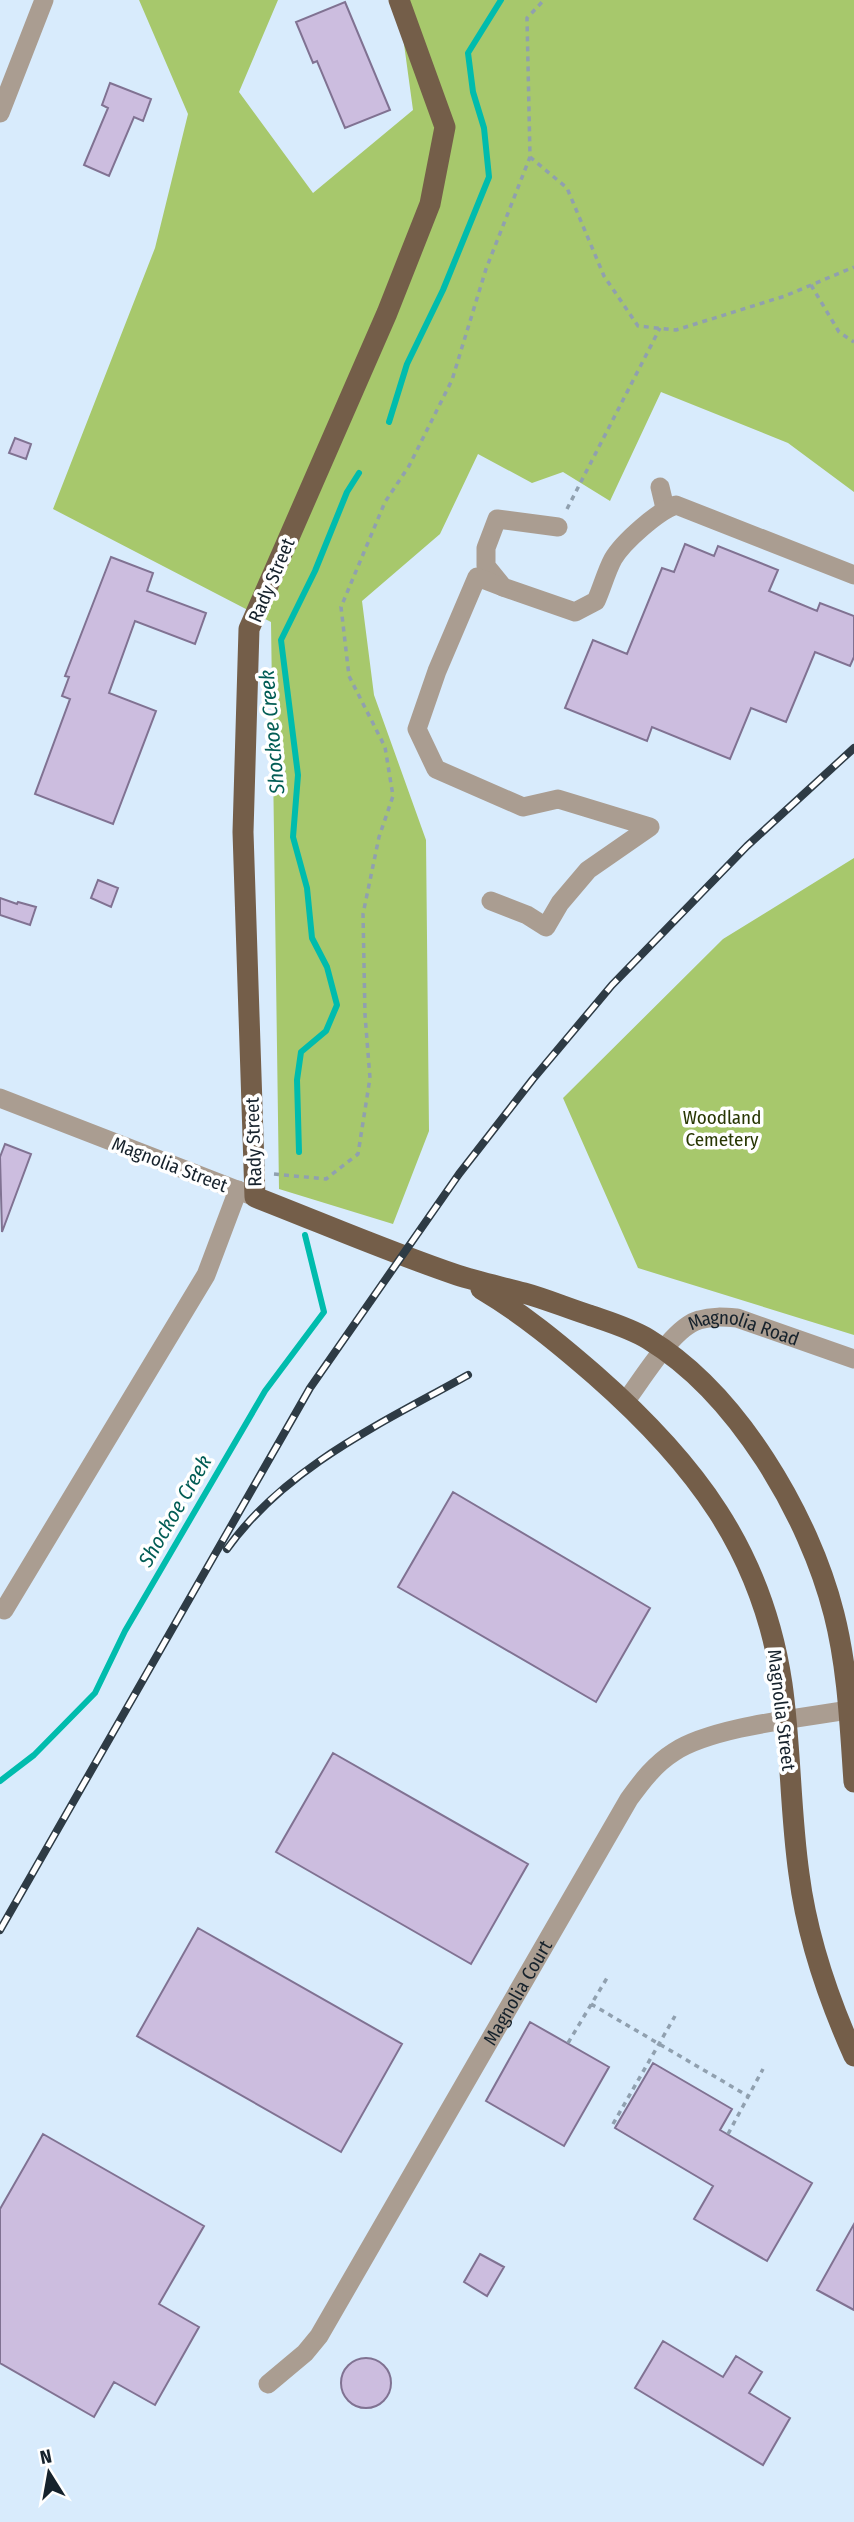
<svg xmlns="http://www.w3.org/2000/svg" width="854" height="2522" viewBox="0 0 854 2522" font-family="'Fira Sans Condensed',sans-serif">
<rect width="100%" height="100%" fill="#d8ebfc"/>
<!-- green -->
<path fill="#a7c86c" d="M139,0h139l-39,92 74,101 100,-83 -15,-110h456v492l-66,-49 -127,-51 -51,109 -47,-29 -31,11 -54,-29 -38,80 -78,67 12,94 52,145 3,291 -36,93 -114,-35 -8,-567 -218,-113 102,-261 33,-134z
M854,858v477l-216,-67 -75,-170 160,-159z"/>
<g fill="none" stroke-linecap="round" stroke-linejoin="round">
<!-- stream -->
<path stroke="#00bcad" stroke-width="6" d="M389,422l18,-58 36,-74 46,-113 -5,-49 -11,-36 -5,-39 33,-53
M299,1152l-2,-72 4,-28 25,-21 11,-26 -10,-38 -15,-29 -5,-50 -14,-51 5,-62 -17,-135 34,-69 32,-79 12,-19
M0,1781l34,-26 61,-62 30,-62 140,-240 59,-79 -19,-77"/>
</g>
<!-- building -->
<path fill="#ccbddf" stroke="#807292" stroke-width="2" d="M345,2l45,108 -45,18 -28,-67 -4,2 -17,-41z
M110,83l41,16 -8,22 -9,-4 -25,59 -25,-11 24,-57 -6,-3z
M15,438l16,6 -5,15 -17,-6z
M685,544l29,12 4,-10 60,24 -9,21 48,20 3,-8 34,13v41l-4,9 -35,-14 -29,70 -35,-14 -21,51 -78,-32 -5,14 -82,-33 28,-68 34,14 35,-86 12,4z
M111,557l42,16 -6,18 59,22 -11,31 -60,-23 -26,72 47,18 -43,113 -78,-30 35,-95 -8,-3 7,-19 -4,-1z
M98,880l20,8 -7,19 -20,-9z
M0,898l17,6 1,-2 18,5 -6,18 -30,-10z
M5,1144l26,10 -29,78 -2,-75z
M453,1492l197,116 -54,94 -198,-115z
M333,1753l195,111 -57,100 -195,-112z
M198,1928l204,116 -61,108 -204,-116z
M530,2022l79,45 -45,79 -78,-45z
M653,2063l79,46 -12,21 92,53 -45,78 -73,-42 19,-33 -98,-58z
M43,2134l161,92 -45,78 40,23 -44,78 -41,-23 -20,35 -94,-54v-154z
M854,2224v86l-37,-20z
M480,2254l24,13 -17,29 -23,-14z
M663,2341l60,36 13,-21 26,16 -13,21 41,25 -27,47 -128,-77z
M341 2383a25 25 0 1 1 50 0a25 25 0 1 1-50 0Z"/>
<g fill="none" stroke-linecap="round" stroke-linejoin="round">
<!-- path -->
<path stroke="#90a0af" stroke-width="3.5" stroke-dasharray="5 5" stroke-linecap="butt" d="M530,157l37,31 37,88 34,50 38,4 109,-34 69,-29
M811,285l28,47 15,10
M567,509l93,-181
M274,1174l52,5 32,-25 12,-76 -5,-63 -2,-101 16,-77 14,-41 -8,-49 -36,-71 -8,-69 44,-105 24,-36 43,-86 34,-111 44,-112 -3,-139 17,-18
M591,2004l157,92
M568,2043l39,-65
M613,2124l62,-108
M728,2134l35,-65"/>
<!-- minor -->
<g stroke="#aa9d91" stroke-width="19">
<path d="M0,113l44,-113"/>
<path d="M660,487l5,21"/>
<path d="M558,527l-61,-8 -11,29v18l17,21 72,25 21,-11c6,-13 10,-29 17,-42 10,-17 45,-48 63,-54l178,70"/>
<path d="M491,901l36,14 19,12 14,-24 28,-33 62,-43 -92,-28 -35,8 -87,-38 -19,-40 20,-58 40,-94 26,10"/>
<path d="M0,1098l250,97"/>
<path id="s1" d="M625,1402c17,-22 48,-75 74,-82 13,-4 25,-3 38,-2l117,41"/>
<path d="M4,1610l202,-335 32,-85"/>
<path id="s2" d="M268,2384l37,-31 14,-17 310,-537c13,-18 26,-35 45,-47 38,-25 127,-34 174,-42"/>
</g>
<!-- major -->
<path stroke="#745e49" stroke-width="21" d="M399,0l46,127 -15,77 -43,109 -138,316 -6,203 12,365c67,26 134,55 202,78 22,7 45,12 67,18 22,6 43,15 65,22 20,7 41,13 59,24 89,54 161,176 186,275 14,55 16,112 20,168
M481,1289c42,25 77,54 114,86 99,87 167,175 187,309 9,63 8,127 17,190 8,63 29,124 55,182"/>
<!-- rail casing -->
<g stroke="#2e3b45" stroke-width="8">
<path id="rail" d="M227,1549c58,-82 157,-127 241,-174
M0,1930l310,-542 149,-214 74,-95 79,-94 135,-139 107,-98"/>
</g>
<!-- rail -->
<use href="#rail" stroke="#fff" stroke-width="5" stroke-dasharray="16" stroke-linecap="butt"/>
</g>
<g text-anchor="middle" stroke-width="7" stroke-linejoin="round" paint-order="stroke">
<!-- street labels -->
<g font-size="19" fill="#16222c" stroke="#fff">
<text transform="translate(271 580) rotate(-67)" y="7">Rady Street</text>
<text transform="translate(253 1142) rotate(-92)" y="7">Rady Street</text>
<text transform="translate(170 1164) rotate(21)" y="7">Magnolia Street</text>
<text dy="7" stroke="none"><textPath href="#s1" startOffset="158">Magnolia Road</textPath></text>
<text transform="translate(782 1710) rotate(83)" y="7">Magnolia Street</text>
<text dy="7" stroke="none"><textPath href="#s2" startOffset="467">Magnolia Court</textPath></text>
</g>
<!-- park labels -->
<g font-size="19" fill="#283703" stroke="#fff">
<text x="722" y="1124">Woodland<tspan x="722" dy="22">Cemetery</tspan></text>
</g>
<!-- water labels -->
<g font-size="21" font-style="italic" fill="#025d55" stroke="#fff">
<text transform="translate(272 732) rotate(-95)" y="7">Shockoe Creek</text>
<text transform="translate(175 1511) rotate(-60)" y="7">Shockoe Creek</text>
</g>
</g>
<!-- north arrow -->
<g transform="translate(49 2473) rotate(349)" stroke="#ffffff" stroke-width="5" paint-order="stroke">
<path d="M0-5L12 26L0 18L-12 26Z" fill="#16222c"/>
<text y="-10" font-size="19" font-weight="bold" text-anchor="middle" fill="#16222c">N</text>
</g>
</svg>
